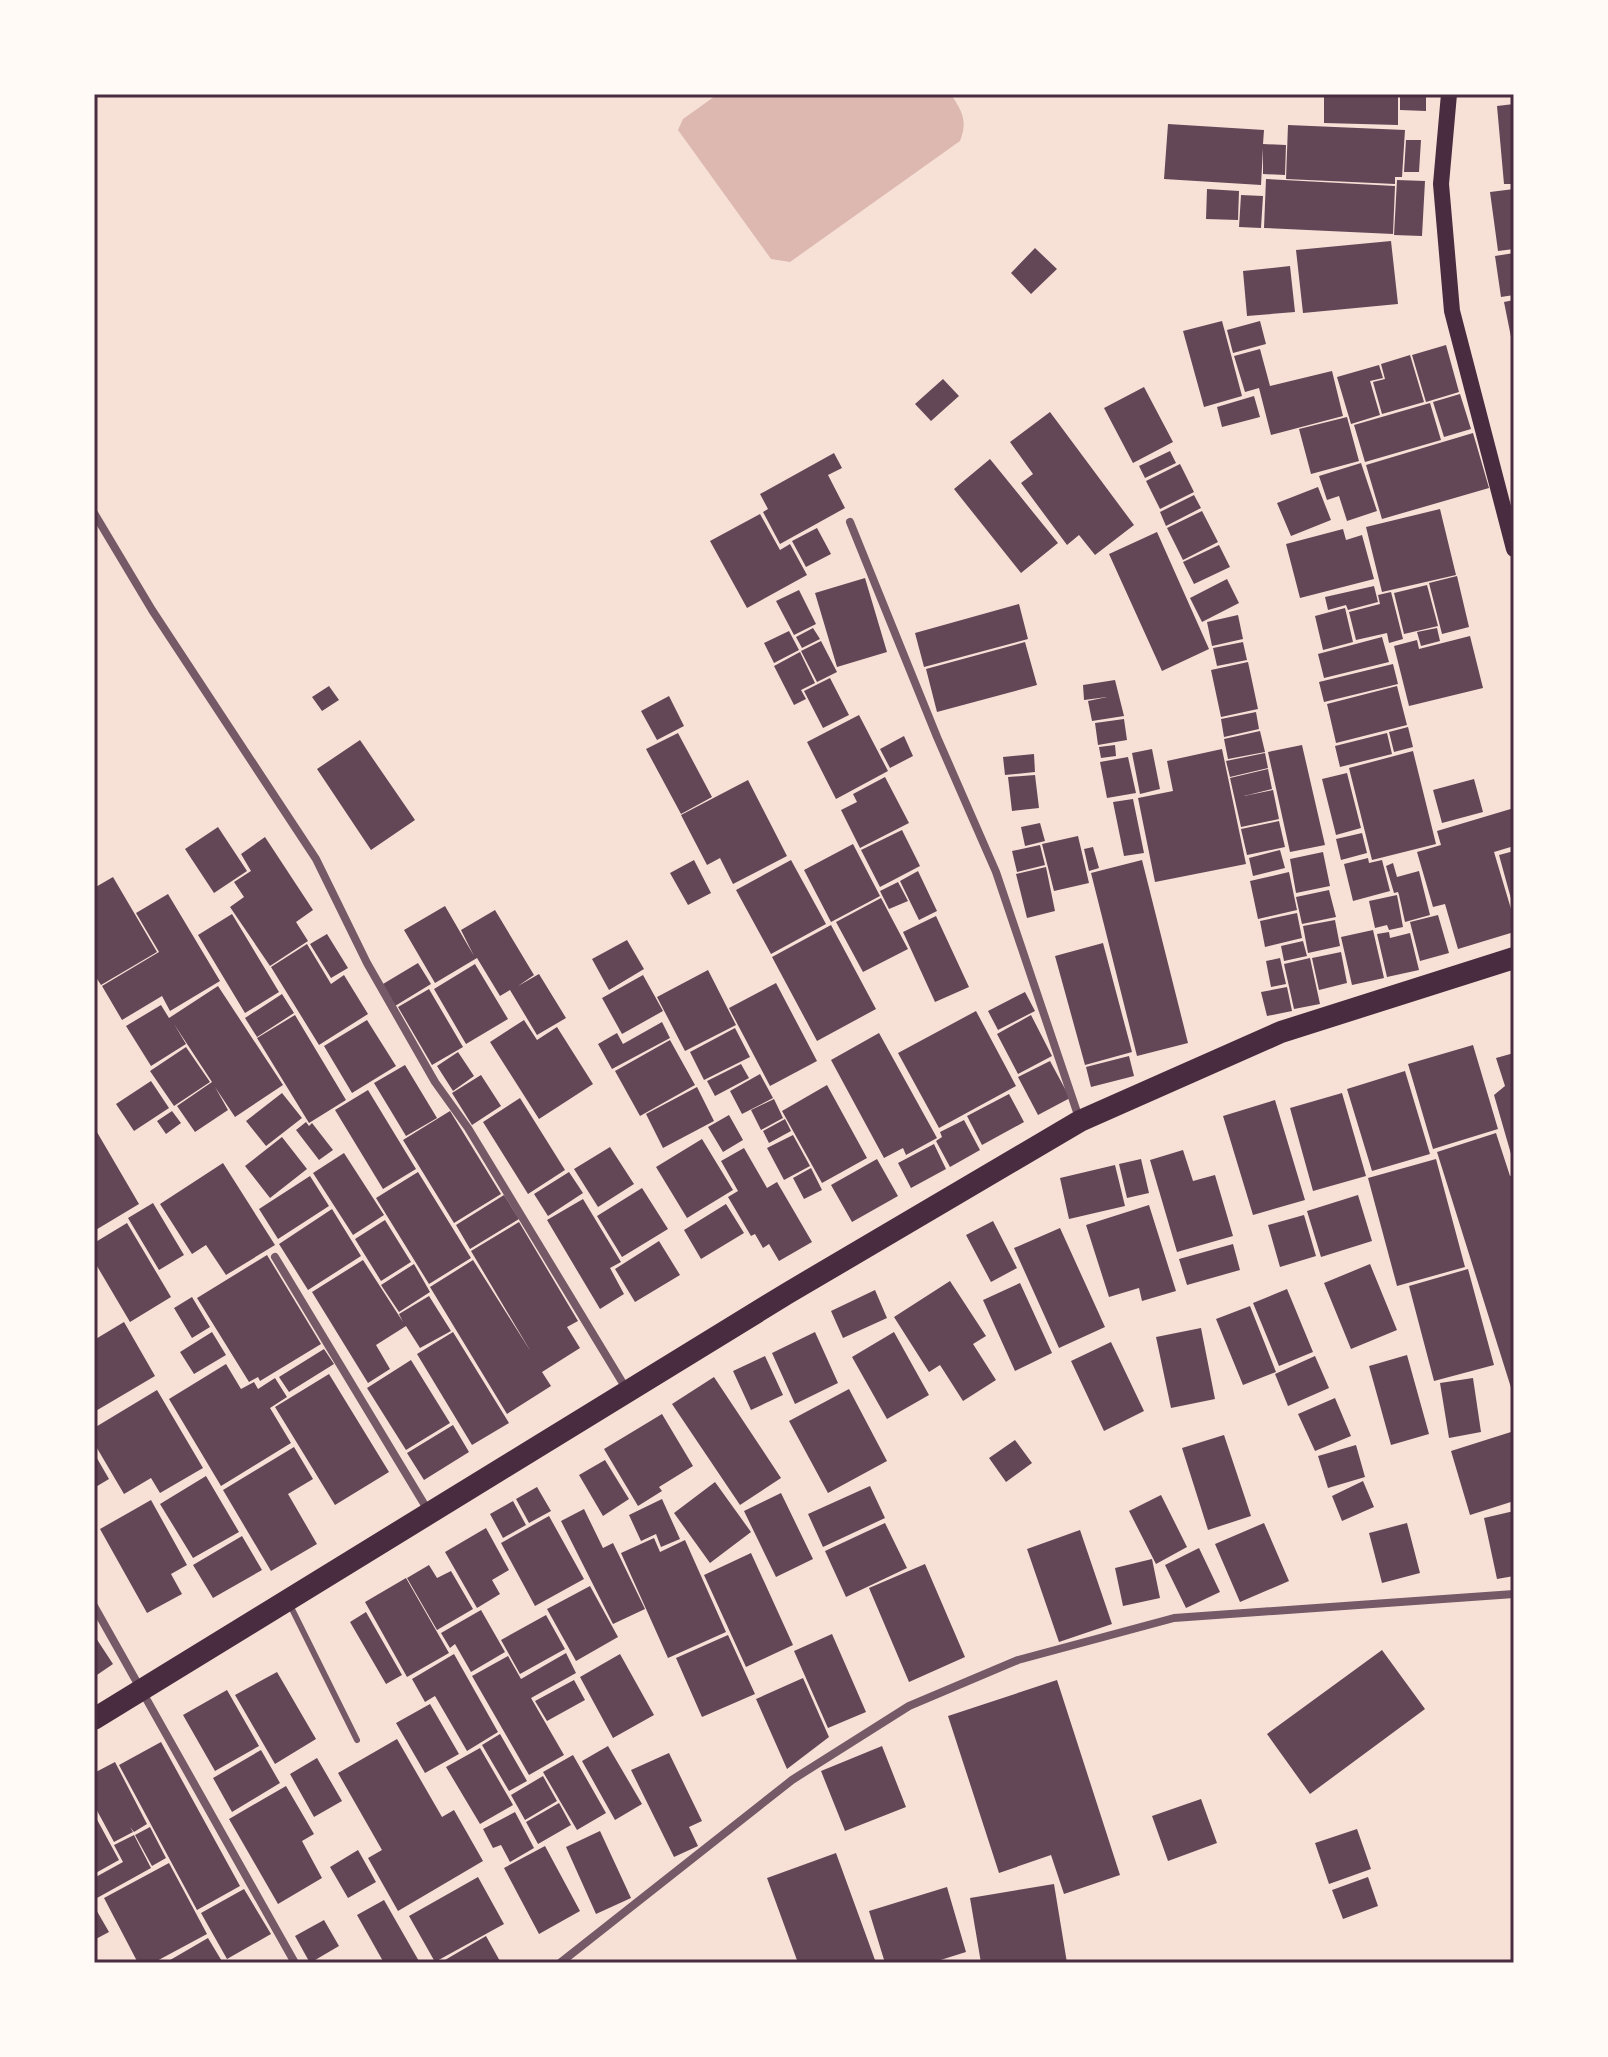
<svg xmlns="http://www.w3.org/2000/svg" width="1608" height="2057" viewBox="0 0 1608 2057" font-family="'Exo 2',sans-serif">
<rect width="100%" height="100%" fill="#f7e1d7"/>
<!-- water -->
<path fill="#dcb8b0" d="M718,94h233c11,18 17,26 9,47l-170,121 -19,-3 -93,-129 5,-11z"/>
<!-- building -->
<path fill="#644757" d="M1324,94h74v31l-74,-2z
M1400,94h26v17l-26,-1z
M1514,104v80h-10l-7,-78z
M1168,124l96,6 -1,14 23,1 -1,30 -22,-1v-26l-2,37 -97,-6z
M1288,125l117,5 -3,47h-7v7l-109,-5z
M1406,140h15l-2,32h-15z
M1266,179l129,7 -2,48 -129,-6z
M1397,180l28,1 -3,55 -28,-1z
M1207,189l32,2 -1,29 -32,-1z
M1514,189v60l-16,2 -8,-59z
M1241,195l22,1 -2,32 -22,-1z
M1391,241l7,63 -95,9 -7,-63z
M1035,248l22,21 -26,25 -20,-21z
M1514,253v42l-13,2 -6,-41z
M1290,266l5,46 -48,4 -4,-45z
M1514,300v36l-3,1 -7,-35z
M1222,321l20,75 -38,11 -21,-76z
M1260,321l6,23 -33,9 -6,-23z
M1446,345l13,47 -33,10 -14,-47z
M1260,349l10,37 62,-15 11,45 -72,19 -12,-47 -14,4 -11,-36z
M1410,355l14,47 -42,12 -9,-32 12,-3 -4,-15z
M1379,365l4,13 -13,3 10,34 -29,9 -14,-47z
M943,379l16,17 -28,25 -16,-17z
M1144,387l29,55 -40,21 -29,-55z
M1460,394l11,35 -27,8 -11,-35z
M1254,396l6,21 -38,10 -5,-20z
M1430,403l11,37 -76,22 -11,-37z
M1050,412l84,113 -39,30 -16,-20 -12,10 -46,-62 12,-9 -23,-32z
M1347,417l12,44 -48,13 -12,-45z
M1473,433l16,55 -107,31 -16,-54z
M1170,451l6,12 -31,15 -6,-12z
M834,453l8,15 -14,7 17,33 -65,36 -17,-32 5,-3 -8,-15z
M990,459l68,84 -37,30 -67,-84z
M1361,463l16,48 -30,10 -8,-25 -12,4 -8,-24z
M1180,464l14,28 -34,17 -14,-28z
M1318,487l13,33 -40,16 -14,-33z
M1194,495l7,13 -35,18 -6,-14z
M1440,509l16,66 -74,17 -16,-65z
M1202,511l16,31 -35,18 -16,-32z
M760,514l20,36 10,-6 17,31 -60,33 -37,-67z
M817,528l14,26 -25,13 -14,-26z
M1343,529l3,11 16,-5 12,44 -74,19 -14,-54z
M1157,532l52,117 -47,22 -53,-117z
M1219,545l11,22 -36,17 -11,-22z
M1457,576l12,51 -27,7 -13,-51z
M865,578l22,74 -50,15 -22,-74z
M1227,579l12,24 -37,19 -12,-24z
M1427,585l11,41 -34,8 -10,-41z
M1374,586l4,16 -30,8 -2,-5 -18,5 -3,-13z
M799,590l17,34 -22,11 -18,-34z
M1391,592l12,47 -14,4 -2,-10 -31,7 -7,-28 31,-8 -2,-9z
M1019,604l9,35 -104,28 -9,-34z
M1345,608l8,34 -30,8 -8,-34z
M1238,615l5,24 -31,7 -5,-24z
M813,628l7,11 -18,9 -6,-11z
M1437,628l3,13 -19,5 -4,-14z
M789,631l10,19 -25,13 -10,-20z
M1470,636l13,52 -74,18 -15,-60 23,-6 2,9z
M1382,637l7,25 -65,16 -6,-24z
M821,641l16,31 -20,10 -16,-31z
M1025,642l12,43 -100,27 -11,-43z
M1243,642l4,18 -30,6 -4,-18z
M800,652l15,31 -14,7 5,9 -12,6 -20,-39z
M1248,662l10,47 -37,8 -10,-47z
M1393,664l5,20 -74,18 -5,-20z
M830,678l19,37 -26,13 -19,-37z
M1115,680l9,36 -32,5 -4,-20 19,-4 -23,3 -1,-15z
M329,686l10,14 -17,11 -10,-14z
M1397,686l10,39 -71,18 -9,-39z
M669,696l15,30 -27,14 -16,-29z
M1256,712l3,17 -35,8 -3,-18z
M859,715l29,56 -52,28 -29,-57z
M1124,719l3,21 -29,5 -3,-22z
M1408,727l5,20 -19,5 -5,-20z
M1260,731l5,21 -37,7 -4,-20z
M678,733l34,64 -31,17 -35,-65z
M1387,733l5,21 -52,13 -5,-21z
M904,736l9,20 -23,12 -10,-19z
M360,740l55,80 -44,30 -54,-81z
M1115,745l1,11 -15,2 -2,-11z
M1302,745l23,100 -35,7 -22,-100z
M1152,749l8,40 -20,5 -8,-41z
M1222,749l24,115 -91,18 -17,-84 35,-7 -6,-30z
M1413,751l23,93 -64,16 -23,-92z
M1265,753l3,15 -38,9 -4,-16z
M1034,754l1,18 -30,3 -2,-18z
M1128,757l8,36 -29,5 -7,-36z
M1268,769l4,20 -28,7 29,-6 6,29 -38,8 -11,-49z
M1347,773l14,55 -25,7 -14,-56z
M1035,775l4,33 -27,3 -4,-34z
M885,777l24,46 -49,25 -19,-38 16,-8 -4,-8z
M1474,779l9,33 -41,11 -9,-33z
M748,780l39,76 -54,28 -13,-26 -13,7 -26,-50z
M1133,799l11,54 -20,3 -11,-54z
M1514,808v38l-20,6 17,57h3v23l-56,17 -13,-45 -12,3 -16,-55 24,-7 -4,-14z
M1279,821l6,26 -38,8 -6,-26z
M1040,823l5,18 -20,5 -4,-19z
M218,827l29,44 -33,22 -29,-44z
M902,830l18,36 -40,21 -19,-37z
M1362,833l5,20 -26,7 -5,-21z
M1078,836l11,47 -35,8 -12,-47z
M265,837l48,73 -17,12 12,19 -38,25 -40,-59 14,-10 -10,-15 17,-11 -10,-17z
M853,844l27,52 -49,26 -27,-52z
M1040,845l5,20 -28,7 -5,-21z
M1093,847l6,21 -10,3 -5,-22z
M1280,850l5,18 -32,8 -4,-18z
M1514,851v55h-1l-14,-51z
M1323,852l7,34 -34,7 -6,-34z
M1368,858l1,5 13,-3 8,31 -37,10 -9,-37z
M694,860l17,33 -23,12 -18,-32z
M791,860l35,64 -55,30 -35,-64z
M1142,860l46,183 -51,13 -46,-183z
M1393,863l4,14 22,-6 11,44 -25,7 -6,-27 -1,-3 -4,1 -8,-27z
M1046,867l9,44 -28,7 -11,-44z
M918,871l19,40 -18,9 -19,-39z
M1289,872l8,38 -39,9 -8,-38z
M113,877l44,75 -56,33 -7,-11v-86z
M898,882l10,19 -19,8 -9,-18z
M1329,890l7,27 -34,7 -6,-27z
M168,894l52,87 -50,30 -8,-15 -40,24 -20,-34 57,-34 -23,-39z
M1397,895l6,32 -14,3 -2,-5 -12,3 -6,-27z
M881,898l27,51 -45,23 -27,-50z
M445,906l29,50 -13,-26 34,-20 39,65 -16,11 21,-12 27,44 -29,17 -27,-45 -10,6 -23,-38 -42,25 -31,-53z
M1297,913l5,25 -37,9 -5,-26z
M232,914l47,78 -34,21 -47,-78z
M1438,915l11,38 -29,8 -10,-39z
M936,916l33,71 -34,15 -32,-70z
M1335,920l5,26 -32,7 -5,-27z
M831,925l45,84 -59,32 -45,-84z
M1373,930l11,48 -32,7 -11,-48z
M1389,932l1,6 20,-5 9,37 -32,7 -10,-43z
M327,934l21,34 -17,10 -21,-34z
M627,940l17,29 -35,21 -17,-31z
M1303,941l4,15 -23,5 -3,-15z
M1103,943l29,109 -47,13 -30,-109z
M307,944l24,40 13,-9 24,39 -49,31 -48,-78z
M1341,952l6,31 -28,7 -7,-32z
M1280,958l6,26 -15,3 -5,-26z
M1310,958l10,46 -26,5 -10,-45z
M418,963l13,21 -36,22 -12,-22z
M475,964l33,55 -42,25 -32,-55z
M708,970l28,55 -51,26 -28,-54z
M643,975l20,36 -41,23 -20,-36z
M776,983l41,78 -47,25 -41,-78z
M218,986l65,99 -48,32 -20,-30 13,23 -33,22 -18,-26 35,-24 -38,-58 12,20 -35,22 -25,-40 35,-21 8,13z
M1287,987l5,24 -25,5 -6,-24z
M429,989l34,58 -31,18 -34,-58z
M1025,992l10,19 -37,19 -10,-19z
M282,994l12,19 -37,24 -12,-19z
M976,1011l40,75 -77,42 -41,-75z
M295,1015l51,85 -37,23 -52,-85z
M1031,1015l21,41 -34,18 -21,-40z
M367,1020l29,46 -44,27 -28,-47z
M524,1020l13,20 20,-13 36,57 -54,35 -49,-77z
M662,1022l8,16 -58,31 -14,-25 19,-11 6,11z
M735,1028l15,29 -46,23 -14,-28z
M879,1033l58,105 -31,17 -3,-7 -19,10 -53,-98z
M670,1040l25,45 -55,31 -25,-45z
M1473,1045l25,84 -65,20 -25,-85z
M186,1047l24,35 -36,24 -24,-35z
M458,1052l16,24 -21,15 -16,-25z
M1514,1053v108h-1l-19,-66 11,-9 -9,-28z
M1129,1056l5,20 -43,11 -5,-20z
M1050,1061l20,37 -32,17 -20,-38z
M741,1064l8,14 -34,18 -8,-15z
M405,1065l32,53 -31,18 -32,-53z
M1405,1071l25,83 -58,17 -25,-82z
M760,1074l13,24 -31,16 -12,-23z
M481,1075l20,31 -29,19 -20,-32z
M151,1081l18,27 -35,23 -18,-27z
M827,1085l40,73 -45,25 -40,-72z
M697,1087l17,34 -51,27 -17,-34z
M368,1090l48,79 -33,20 -48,-79z
M282,1093l20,25 -36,28 -20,-25z
M1342,1093l24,83 -53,15 -23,-83z
M1009,1094l15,28 -42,23 -15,-29z
M520,1098l45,72 -37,24 -45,-72z
M774,1099l9,19 -22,12 -10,-20z
M1275,1100l30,100 -52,15 -30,-99z
M172,1111l9,12 -15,11 -9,-13z
M450,1111l51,83 -47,29 -51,-83z
M729,1115l14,25 -20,12 -15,-25z
M785,1119l6,12 -22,12 -6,-12z
M964,1120l16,30 -30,17 -14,-26 6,-4 -2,-5z
M306,1122l3,4 3,-3 21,27 -14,10 -23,-30z
M94,1127l45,77 -45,27z
M1496,1133l14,43 4,-1 -1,219 -76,-242z
M793,1135l17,31 -26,14 -17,-32z
M282,1137l25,32 -37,29 -25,-32z
M702,1139l31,51 -46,28 -31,-51z
M934,1144l12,25 -35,19 -13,-25z
M610,1147l24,37 -36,23 -24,-38z
M744,1148l23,40 10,-6 35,60 -33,19 -10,-17 -6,4 -8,-14 -4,2 -23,-39 10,-6 -17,-30z
M1183,1150l10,31 22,-6 18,61 -56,16 -27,-92z
M344,1153l40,62 -31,20 -40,-62z
M877,1159l21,37 -46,26 -21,-37z
M1141,1159l8,34 -22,5 -8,-34z
M1436,1159l29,108 -68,19 -29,-108z
M223,1163l52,82 -49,30 -20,-30 -14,9 -32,-50z
M1115,1165l10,41 -56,13 -9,-41z
M811,1168l11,22 -18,9 -11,-21z
M418,1172l53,86 -42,26 -53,-86z
M569,1172l14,21 -35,23 -14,-22z
M310,1176l19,30 -51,33 -19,-30z
M642,1188l26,41 -46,28 -25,-41z
M504,1195l15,24 -49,30 -14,-24z
M1358,1195l14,46 -51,16 -14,-46z
M583,1199l38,63 -11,6 14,26 -24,15 -53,-89z
M153,1203l31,52 -25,15 -31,-52z
M726,1204l18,29 -43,26 -17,-29z
M1149,1205l27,86 -34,10 -3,-13 -30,9 -23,-72z
M332,1209l29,47 -53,34 -29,-46z
M1304,1215l12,41 -36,11 -12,-42z
M385,1220l26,42 -30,19 -26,-42z
M993,1221l24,47 -26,14 -25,-47z
M519,1222l59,99 -11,6 13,21 -38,24 9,14 -44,28 -77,-127 43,-27 58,92 -60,-101z
M127,1223l44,74 -41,25 -36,-61v-18z
M1060,1228l45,99 -46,21 -45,-100z
M659,1241l21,34 -45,27 -20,-33z
M1233,1244l7,26 -53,15 -8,-26z
M267,1255l54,89 -61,37 -2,-4 -9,5 -52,-84z
M363,1260l40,62 -4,-8 30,-18 22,35 -31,17 -14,-22 -30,19 14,24 -22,14 -56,-91z
M414,1264l16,28 -31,20 -18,-27z
M1370,1264l27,66 -46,19 -27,-66z
M1468,1269l26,96 -60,16 -25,-95z
M950,1281l36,55 -13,8 23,36 -33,21 -23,-36 -11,7 -35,-55z
M1020,1283l32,70 -37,18 -32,-71z
M1287,1289l26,63 -34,14 -26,-63z
M875,1290l12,28 -44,20 -12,-27z
M192,1297l18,30 -18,11 -18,-30z
M1250,1306l26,66 -33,13 -27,-66z
M124,1322l31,54 -61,36v-72z
M1201,1328l14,71 -44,9 -15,-71z
M212,1332l14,23 -32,19 -14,-22z
M453,1332l56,91 -37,22 -55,-91z
M815,1332l23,51 -43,21 -23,-51z
M894,1332l35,63 -42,24 -35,-62z
M1111,1342l33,69 -40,20 -33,-70z
M324,1349l10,15 -45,28 -10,-15z
M1407,1355l22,79 -38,11 -22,-79z
M765,1356l18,39 -32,15 -18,-39z
M1315,1356l14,32 -41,18 -13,-32z
M411,1360l39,63 -44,27 -39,-62z
M226,1364l15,25 13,-7 4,7 17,-11 12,19 -17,11 21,35 -70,43 -52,-87z
M329,1374l60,98 -54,33 -60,-98z
M714,1377l67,101 -41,27 -68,-101z
M1473,1378l8,54 -32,6 -9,-55z
M849,1389l38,72 -59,32 -39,-72z
M157,1390l46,78 -43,25 -9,-15 -27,16 -30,-51v-15z
M1335,1398l16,38 -36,15 -17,-37z
M662,1414l31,52 -34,21 3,4 -24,15 -34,-57z
M453,1425l16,27 -45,28 -17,-27z
M1511,1432l3,9v60l-44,14 -19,-64z
M1224,1435l27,81 -43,14 -26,-82z
M1015,1440l17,23 -26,19 -17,-24z
M1356,1445l9,32 -37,11 -10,-32z
M294,1447l19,32 -25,15 29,50 -46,27 -48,-81z
M94,1453l15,26 -15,9z
M605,1460l24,39 -26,17 -24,-41z
M206,1476l33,56 -46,26 -33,-54z
M1363,1481l11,26 -32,14 -10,-25z
M715,1482l36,50 -41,31 -36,-50z
M870,1486l15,32 -62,29 -15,-33z
M537,1487l14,24 -22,12 -13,-24z
M781,1493l32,66 -37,18 -32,-66z
M1161,1495l26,52 -31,17 -27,-53z
M662,1499l18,40 -19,8 -5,-13 -15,7 -12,-26z
M151,1500l36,65 -16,9 11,20 -35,19 -47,-84z
M513,1501l13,24 -23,13 -13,-24z
M584,1509l19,39 10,-5 32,66 -32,15 -52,-103z
M1514,1511v65l-17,3 -13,-61z
M549,1516l35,63 -49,27 -34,-63z
M885,1523l22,45 -61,29 -21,-46z
M1264,1523l25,58 -49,21 -25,-58z
M1407,1523l13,50 -38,10 -13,-50z
M486,1528l23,42 -17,10 8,14 -23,14 -32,-56z
M1080,1530l32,94 -53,18 -32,-93z
M242,1536l20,34 -49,28 -20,-33z
M654,1538l6,14 25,-12 41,92 -58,26 -47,-105z
M1199,1548l21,44 -34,16 -21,-43z
M751,1553l42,92 -47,22 -42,-92z
M1152,1559l8,39 -37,8 -8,-38z
M925,1564l40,93 -56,25 -40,-94z
M429,1565l8,13 14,-7 22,38 -36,21 -30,-52z
M406,1578l43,75 -42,24 -42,-75z
M590,1586l28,51 -42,24 -29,-52z
M481,1610l24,42 -34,20 -16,-28 -5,4 -9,-15z
M366,1612l36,63 -16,9 -36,-62z
M546,1615l19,34 -45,25 -19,-34z
M832,1634l34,78 -38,16 -34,-77z
M94,1635l19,29 -19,13z
M728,1635l27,59 -53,23 -26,-59z
M1382,1650l43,59 -115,85 -43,-60z
M566,1653l10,20 -45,25 33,57 -35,20 -57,-99 36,-20 13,23z
M454,1654l44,78 -31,19 -32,-55 -10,6 -13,-23z
M620,1654l34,61 -41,23 -33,-61z
M277,1672l39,67 -41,25 -40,-69z
M803,1678l26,59 -42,32 -31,-70z
M574,1680l11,20 -38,21 -12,-20z
M1057,1680l63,195 -56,19 -13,-39 -52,18 -51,-157z
M227,1690l32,56 -44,25 -32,-56z
M430,1704l29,50 -34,19 -29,-50z
M500,1734l27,47 -18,10 -27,-46z
M397,1739l45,78 12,-7 29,51 -85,50 -30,-53 14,-8 -44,-77z
M161,1742l79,144 -43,24 -78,-145z
M608,1746l34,58 -27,16 -33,-59z
M882,1746l24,61 -61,24 -24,-60z
M480,1748l33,57 -33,19 -34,-57z
M261,1750l19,33 -48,29 -19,-34z
M669,1753l33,68 -13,6 9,19 -24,11 -43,-87z
M573,1755l33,58 -29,17 -34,-58z
M317,1758l25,43 -28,16 -24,-43z
M115,1762l32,62 -13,8 -4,-5 3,5 -19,10 -20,-37v-32z
M543,1776l14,25 -32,19 -14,-25z
M286,1786l28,48 -12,7 20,37 -44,26 -49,-85z
M1201,1799l16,44 -49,18 -16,-45z
M559,1803l12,22 -33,19 -12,-22z
M515,1812l19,36 -24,14 -9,-17 -8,3 -10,-19z
M94,1814l25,46 -25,14z
M150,1827l16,31 -14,8 -17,-31z
M1357,1829l14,40 -42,15 -14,-41z
M600,1831l31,67 -35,16 -30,-67z
M134,1835l17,33 -54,30 -3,-6v-14l29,-16 -9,-17z
M545,1846l35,65 -41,23 -35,-66z
M358,1850l18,32 -28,16 -18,-31z
M836,1853l39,107 -8,3h-69l-31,-85z
M169,1863l38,71 -54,29h-15l-34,-65z
M478,1877l26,47 -69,38 -26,-46z
M1368,1877l10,29 -35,13 -11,-29z
M1054,1884l13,79h-86l-11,-65z
M947,1887l19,65 -35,11h-46l-16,-52z
M244,1889l27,45 -44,25 -26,-46z
M384,1900l36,63h-36l-27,-48z
M94,1906l15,26 -15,8z
M324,1920l15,26 -29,17 -15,-27z
M486,1936l15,27h-54l-2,-3z
M208,1938l15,25h-58z"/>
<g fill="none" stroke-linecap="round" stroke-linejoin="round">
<!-- service -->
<path stroke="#755966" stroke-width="6" d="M289,1603l68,137"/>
<!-- minor -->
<path stroke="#755966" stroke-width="8" d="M94,513l58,97 164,249 51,104 68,119 33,46 159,262
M850,522l87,215 59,135 83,246
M275,1257l154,255
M94,1606l201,357
M560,1963l232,-183 117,-74 109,-46 156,-42 340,-24"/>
<!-- secondary -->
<path stroke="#4a2c40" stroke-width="16" d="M1449,94l-8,90 11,127 62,238"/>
<!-- trunk -->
<path stroke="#4a2c40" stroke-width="22" d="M94,1719l694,-426 292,-172 201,-89 233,-74"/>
</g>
<!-- border -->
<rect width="1608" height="2057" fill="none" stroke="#fffaf5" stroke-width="192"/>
<rect x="96" y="96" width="1416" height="1865" fill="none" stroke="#4a2c40" stroke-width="3"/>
</svg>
